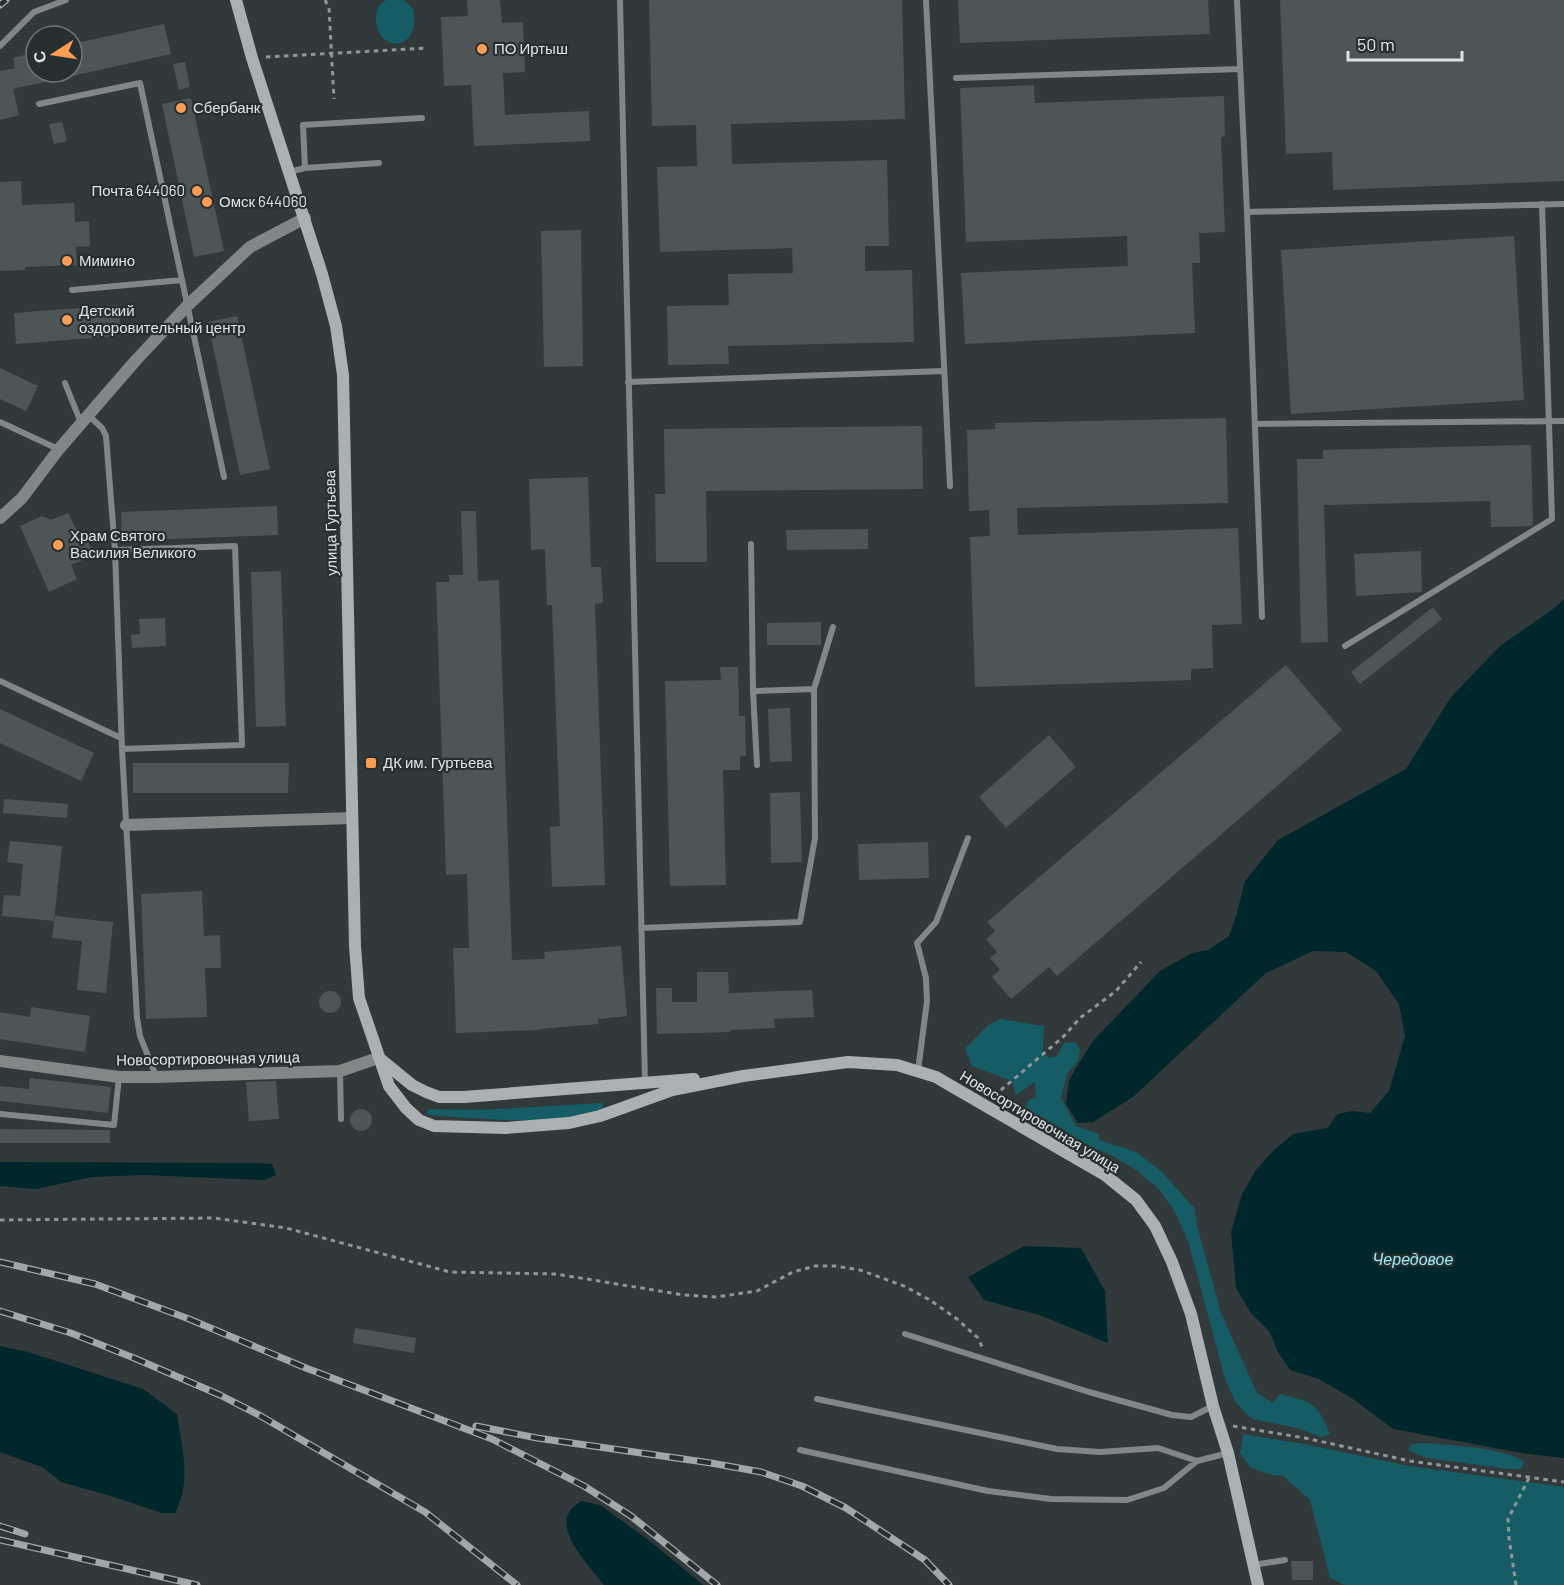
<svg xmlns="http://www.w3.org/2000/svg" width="1564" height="1585" viewBox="0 0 1564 1585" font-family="Barlow,sans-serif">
<rect width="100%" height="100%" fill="#32393a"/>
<!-- green -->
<path fill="#165c64" d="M386,0h18l9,9c9,42 -35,46 -37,11 0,-10 2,-15 10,-20z
M1000,1019l44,7 -1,27 7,5 7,-2 7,-13 11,-1 5,7 -2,12 -11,13 -6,24 15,28 23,8v6l37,12 25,19 34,38 2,17 24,87 36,80 16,10 7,-9c33,8 37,8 50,40l-9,3 -24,-9 -44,-9 -6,-4 -12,-14 -10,-22 -36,-135 -13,-30 -16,-24 -24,-20 -23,-14 -35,-15 -17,-13 -37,-20 5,-8 7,-3 -1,-15 -19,13 -4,-14 -40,-15 -7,-17 22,-23z
M602,1103l2,3 -1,3c-10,3 -21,7 -31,8 -45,7 -98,1 -143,-2l-3,-2 4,-4 50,1z
M1243,1434l61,10 105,22 155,21v98h-219l-15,-7 -20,-78 -27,-24 -12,-1 -21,-8 -10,-14z
M1426,1443c23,2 81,5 98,19l-3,7h-12l-83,-11 -18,-8 4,-6z"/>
<!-- water -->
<path fill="#00272b" d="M1564,599v859l-36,-4 -135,-25 -40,-30 -34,-20 -29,-9 -12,-18 -9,-21 -18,-18 -15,-25 -5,-56 11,-38 14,-24 17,-19 20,-17 34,-6 11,-14 14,-3 18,2 19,-22 16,-55 -6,-32 -23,-33 -30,-19 -33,-1 -47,22 -133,124 -40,25 -15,1 -12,-19 3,-24 23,-38 68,-71 32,-18 16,-3 21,-14 7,-20 9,-35 33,-41 128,-71 45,-72 49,-51 53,-37z
M0,1162l258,1 14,1 4,11 -11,5 -121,-5 -52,2 -56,12 -36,-3z
M1024,1246l57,2 24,43 3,52 -66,-27 -58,-16 -16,-23z
M0,1346l28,6 115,37 34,25c5,35 15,67 -2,99h-13l-51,-17 -50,-14 -19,-15 -42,-15z
M581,1501l19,4 51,37 52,43h-99c-13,-17 -49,-53 -34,-74 2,-4 8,-7 11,-10z"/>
<!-- building -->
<path fill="#4d5556" d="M467,0h33l2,23 21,-1 2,50 -22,1 2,42 84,-4 1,30 -116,5 -3,-61 -27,1 -3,-69 27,-1z
M649,0h253l3,119 -174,5 1,40 155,-4 2,86h-24v25l47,-1 2,72 -186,4 1,18 -61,1 -1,-59 62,-1 -1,-31 65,-1 -1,-25 -132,4 -3,-85 40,-1 -1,-41 -44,1z
M958,0h250l2,34 -250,9z
M1280,0h284v181l-231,9 -1,-38 -46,2z
M164,24l7,30 -99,22v-32z
M36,52v20h30l1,5 -54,12 6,26 -19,5v-49l15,-3 -2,-10z
M185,62l5,25 -11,3 -6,-26z
M1034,85l1,18 189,-7 1,40 -4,1 4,95 -26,1 1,30h-8l3,70 -230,11 -4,-71 167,-7 -1,-30 -161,6 -6,-154z
M191,98l33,153 -30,6 -32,-153z
M62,122l5,19 -13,3 -5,-20z
M21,181l1,24 52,-2 1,19 14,-1 1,25 -14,1 1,18 -52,2v3l-25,1v-89z
M581,230l2,136 -39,1 -3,-136z
M1514,236l10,164 -233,14 -10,-164z
M119,305l1,20 -5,1 1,10 -100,8 -2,-31z
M237,316l33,153 -30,6 -32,-153z
M0,368l38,18 -12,25 -26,-12z
M1226,418l2,85 -211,5 1,27 220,-7 4,96 -30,1 1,43 -22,1v11l-216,7 -5,-150 20,-1 -1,-26 -20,1 -2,-81 28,-1v-6z
M922,426l1,63 -217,2 1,71h-51l-1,-68h10l-1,-65z
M1531,445l2,80 -2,1 -40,1 -1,-26 -166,4 4,137 -27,1 -4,-184h26v-9z
M588,477l3,90h10l2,36 -8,1 10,281 -53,2 -2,-60 10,-1 -8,-221h-5l-2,-56 -14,1 -2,-71z
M277,506l1,29 -156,6 -1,-29z
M461,511h15l2,70 21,-1 13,380 33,-1 -1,-7 77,-6 6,70 -29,3v5l-59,5v1l-83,3 -3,-85h16l-2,-74 -21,1 -10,-293h13v-7h14z
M68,513l9,18 7,3 10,21 -23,10 6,14 -28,13 -29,-66 22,-10 9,4z
M868,529v20l-81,1 -1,-20z
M1421,551l1,41 -66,4 -2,-42z
M281,571l5,155 -30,1 -5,-155z
M1433,607l9,12 -82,65 -9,-12z
M165,618l1,28 -34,2 -1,-13 9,-1 -1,-15z
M821,622v23h-54v-22z
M1286,665l56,65 -285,246 -8,-9 -38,32 -19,-22 8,-7 -10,-12 7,-6 -11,-13 9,-8 -8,-9z
M720,667h18l1,49h6l1,40h-6v14h-17l3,115 -56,1 -5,-205 56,-1z
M790,708l2,53 -22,1 -2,-53z
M0,709l94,44 -13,28 -81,-38z
M1049,735l27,32 -70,61 -27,-31z
M133,763h156l-1,30h-155z
M800,792l2,70 -31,1 -1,-70z
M4,799l64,5 -1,14 -64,-5z
M10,841l52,5 -8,75 -52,-5 2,-21 16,1 3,-32 -16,-2z
M928,842l1,36 -70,2 -1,-36z
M202,891l2,45 16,-1 1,33h-16l2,49 -61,2 -5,-125z
M55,916l58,6 -7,71 -29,-3 5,-49 -30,-3z
M697,972h31l1,21 83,-3 2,27 -40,2 1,9 -45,2v2l-73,2 -1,-46h16v14h25z
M319 1002a11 11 0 1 1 22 0a11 11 0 1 1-22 0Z
M31,1007l59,9 -5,36 -85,-13v-27l30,5z
M30,1078l81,9 -3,26 -108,-12v-15l29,3z
M276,1081l3,38 -30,2 -3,-39z
M350 1120a11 11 0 1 1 22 0a11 11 0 1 1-22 0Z
M0,1129l110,1v13h-110z
M355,1328l61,10 -2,15 -61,-10z
M1291,1561h22v19h-21z"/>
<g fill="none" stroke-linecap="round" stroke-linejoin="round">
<!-- path -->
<path stroke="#919798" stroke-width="3" stroke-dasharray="4.5 4.5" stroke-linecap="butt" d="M325,0l4,8 5,91
M266,57l160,-9
M994,1096l69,-59 17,-19 36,-27 25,-29
M0,1220l214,-2 72,10 164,44 106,2 128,21 32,2 41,-6 36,-19 22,-6h20l25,4 44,16 26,14 27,19 21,19 5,11
M1233,1426l72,12 105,23 154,21
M1516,1585l-7,-47 -1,-19 21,-41"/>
<!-- lane -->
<path stroke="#828686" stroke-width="6" d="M620,0l25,1082
M926,0l24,486
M1237,0l10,212 317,-8
M0,46l34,-34 32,-12
M956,78l284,-9
M39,104l101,-21 84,394
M305,168l-2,-43 119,-7
M289,172l16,-4 74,-5
M1247,212l15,405
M72,290l110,-10
M628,382l316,-11
M65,383l16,40
M88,415l14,13 4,8 9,114 7,199 15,269 3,18 16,40
M0,422l58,27
M1255,424l309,-3
M115,550l120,-4 7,199 -120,4
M1345,646l207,-127 -10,-315
M0,681l121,57
M814,689l19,-62
M753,691l4,74
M641,928l159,-6 15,-84 -1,-149 -61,2 -2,-147
M340,1071l1,48
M918,1071l9,-70 -1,-23 -9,-35 19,-21 32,-84
M0,1114l114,11 5,-48
M905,1334l184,58 83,23 19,2 22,-11
M817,1399l240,50 43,3 58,-4 39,13
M800,1450l188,41 63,8 76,1 37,-12 33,-27 31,-8
M1253,1565l32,-5"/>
<!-- street -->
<path stroke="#828686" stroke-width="12" d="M0,518l22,-20 37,-49 78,-90 51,-54 62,-58 55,-29
M126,825l226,-7
M0,1061l119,16h37l184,-6 38,-13"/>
<!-- secondary -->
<path stroke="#abb1b2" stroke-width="12" d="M236,0l16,58 70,216 14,52 7,49 12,571 4,52 30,88 17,22 13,12 15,6 72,2 63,-5 31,-7 72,-26 71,-14 105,-14 49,3 39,12 17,10 152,88 31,25 19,26 17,36 19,52 22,92 15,47 30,132
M379,1058l33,27 14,7 13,5h25l230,-18"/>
<!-- rail casing -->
<g stroke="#a2a7a8" stroke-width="7">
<path id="rail" d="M0,5l6,-5
M0,1262l95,22 94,35 117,49 186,71 92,47 47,30 86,69
M0,1311l71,22 63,25 86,37 39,20 166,97 92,73
M476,1426l61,12 174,25 50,9 41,14 44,22 79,52 24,25
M0,1526l25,8
M0,1540l197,45"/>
</g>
<!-- rail -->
<use href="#rail" stroke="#282f30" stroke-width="4.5" stroke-dasharray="14" stroke-linecap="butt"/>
</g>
<!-- markers -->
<g fill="#fc9d54" stroke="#282f30" stroke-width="2">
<circle cx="482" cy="49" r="6"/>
<circle cx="181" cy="108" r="6"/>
<circle cx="197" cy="191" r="6"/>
<circle cx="207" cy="202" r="6"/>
<circle cx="67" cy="261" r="6"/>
<circle cx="67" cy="320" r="6"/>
<circle cx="58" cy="545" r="6"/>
<rect x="365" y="757" width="12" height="12" rx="3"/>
</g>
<g text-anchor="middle" stroke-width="4.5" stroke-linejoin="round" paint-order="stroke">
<!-- poi labels -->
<g font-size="15" fill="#e0e4e5" stroke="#282f30" text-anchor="start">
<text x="494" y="54">ПО Иртыш</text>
<text x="193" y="113">Сбербанк</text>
<text x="185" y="196" text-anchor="end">Почта 644060</text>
<text x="219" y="207">Омск 644060</text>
<text x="79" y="266">Мимино</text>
<text x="79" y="316">Детский<tspan x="79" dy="17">оздоровительный центр</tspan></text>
<text x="70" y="541">Храм Святого<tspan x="70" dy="17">Василия Великого</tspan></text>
<text x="383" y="768">ДК им. Гуртьева</text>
</g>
<!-- street labels -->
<g font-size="15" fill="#e0e4e5" stroke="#282f30">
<text transform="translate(331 523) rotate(-91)" y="5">улица Гуртьева</text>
<text transform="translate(208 1059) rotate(-1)" y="5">Новосортировочная улица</text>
<text transform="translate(1040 1122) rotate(31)" y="5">Новосортировочная улица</text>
</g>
<!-- water labels -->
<g font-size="16" font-style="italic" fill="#96ebf6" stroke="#282f30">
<text x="1413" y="1265">Чередовое</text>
</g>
</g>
<!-- north arrow -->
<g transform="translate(54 54) rotate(258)"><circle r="28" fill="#282f30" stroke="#727778" stroke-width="1.5"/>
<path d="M0-4.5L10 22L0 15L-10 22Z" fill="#fc9d54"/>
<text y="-9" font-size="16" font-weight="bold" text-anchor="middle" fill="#e0e4e5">С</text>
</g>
<!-- scale -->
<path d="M1348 51v9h114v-9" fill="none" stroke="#e0e4e5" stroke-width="3"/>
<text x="1357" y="51" font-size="18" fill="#e0e4e5" stroke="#282f30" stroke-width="4.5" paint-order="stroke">50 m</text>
</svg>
